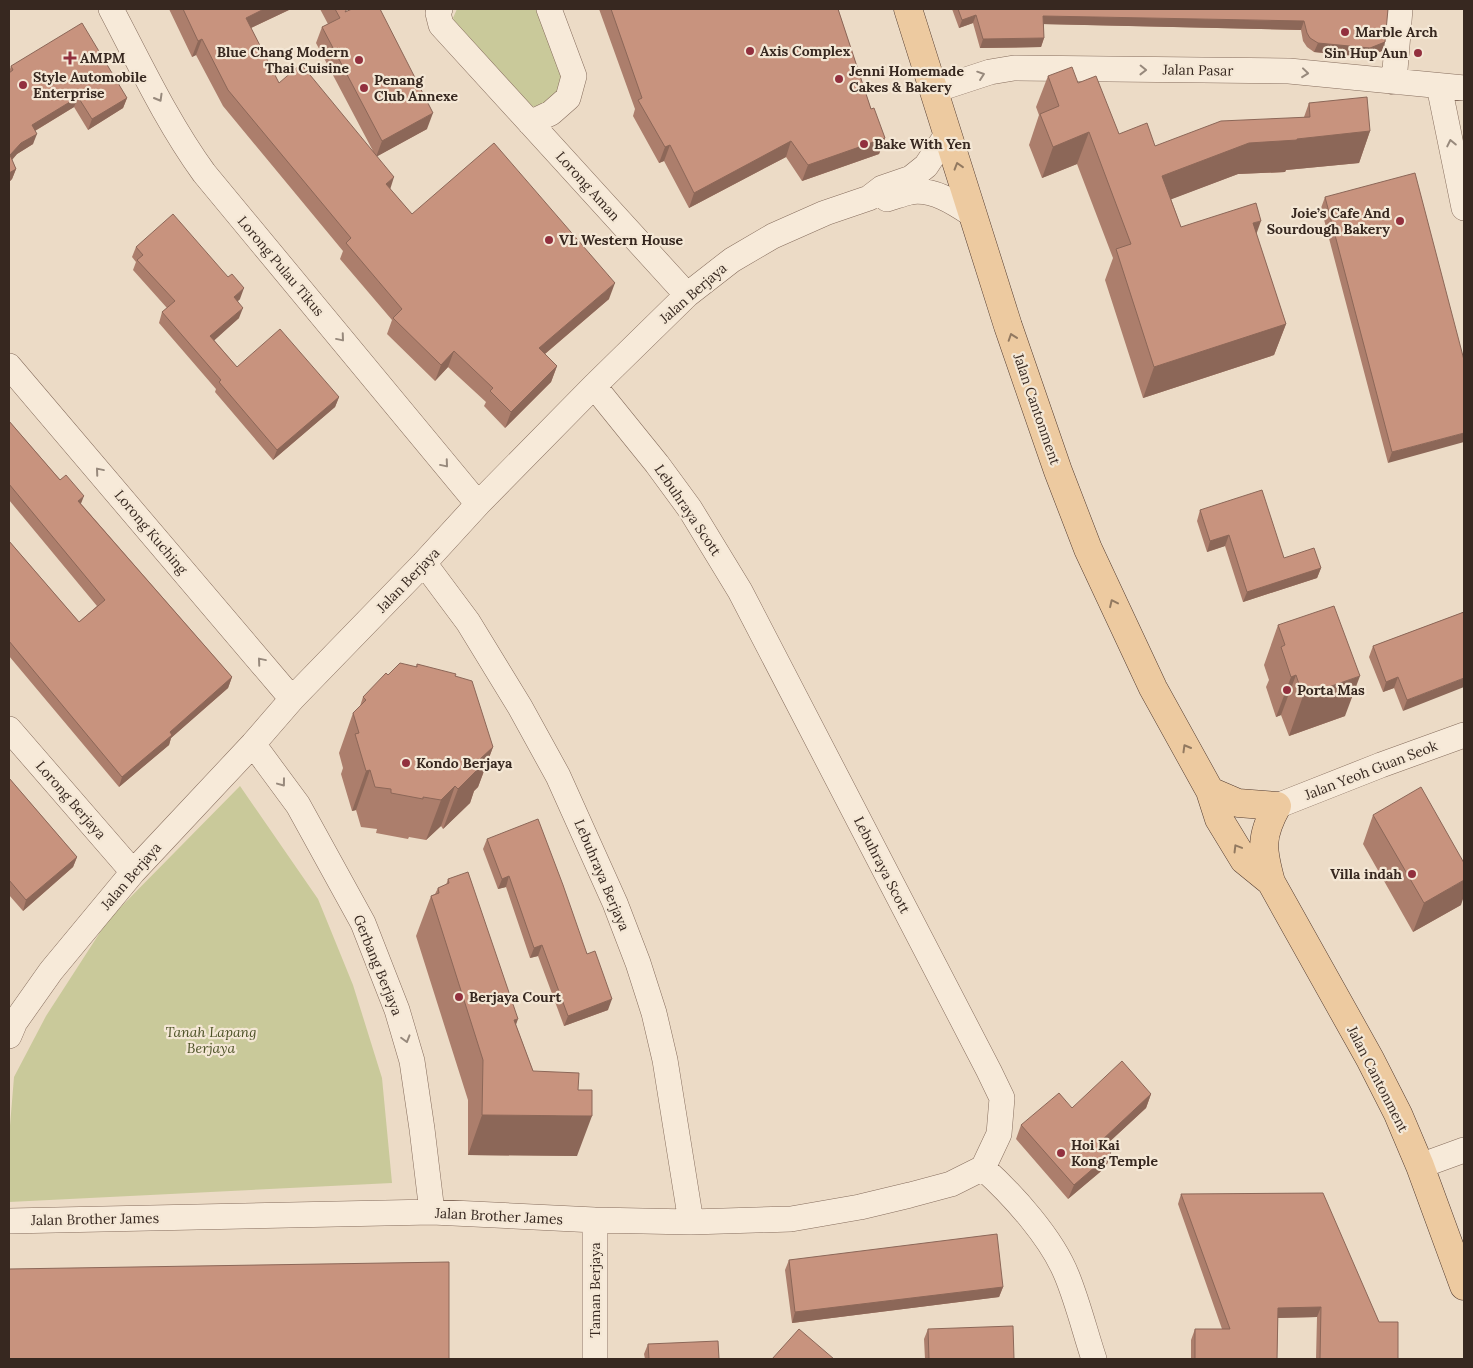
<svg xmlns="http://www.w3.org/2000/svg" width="1473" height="1368" viewBox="0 0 1473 1368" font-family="Lora,serif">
<rect width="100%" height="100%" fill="#ecdbc6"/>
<!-- park -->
<path fill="#c9c99a" d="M457,9h82l25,62 -8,24 -17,11 -9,1 -74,-81 -3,-8z
M240,786l78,113 35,86 29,93 10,105 -383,19v-64l5,-61 32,-61 62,-96z"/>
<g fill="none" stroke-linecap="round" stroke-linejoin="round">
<!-- minor casing -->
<g stroke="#866d5d" stroke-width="26">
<path id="minor" d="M111,9c29,55 56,113 93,164l274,331
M440,9l-2,4 3,12 246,270
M1394,82l6,-73
M1439,86l25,122
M935,90l55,-18 24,-4 275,3 175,17
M530,123l21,-10 17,-15 6,-22 -25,-67
M887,199c7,-2 15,-5 23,-7 23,-4 45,11 63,23
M9,366l283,333
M594,386l63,78 33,45 50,82 249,480 13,27 -3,36 -16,34
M424,563l44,59 52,85 38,69 57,127 23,60 16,50 11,47 26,162
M9,729l124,143
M253,744l45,61 65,118 34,87 15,51 10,68 10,83
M1277,806l104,-41 83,-30
M9,1036l6,-14 36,-51 82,-99 120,-128 39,-45 132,-136 54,-59 116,-118 93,-91 45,-35 41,-24 52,-23 44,-15 13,-10 29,-10 15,-12 22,-33
M1420,1166l44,-16
M983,1168c30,27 69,70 84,108 11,27 18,56 27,83
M595,1220v139
M9,1221l423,-9 163,8 96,2 100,-3 69,-12 50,-12 41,-11 32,-16"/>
</g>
<!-- major casing -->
<g stroke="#543c30" stroke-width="29">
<path id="major" d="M908,9l100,317 50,145 30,78 65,139 57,103 9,28 25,41 27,22
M1210,791l28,12 39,3c-17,31 -15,43 -6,76l99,177 28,55 22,52 44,120"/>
</g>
<!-- minor -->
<use href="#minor" stroke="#f7ead9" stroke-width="25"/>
<!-- major -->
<use href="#major" stroke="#edcaa0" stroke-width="28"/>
</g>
<!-- wall -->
<path fill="#ac7e6c" d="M169,9h122l-40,19 28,55 94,68 -57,-108 6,-16 6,-3 -8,-15h27l-2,3 82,117 -50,27 13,33 22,25 197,85 -64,55 12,12 -6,16 -46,46 -21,-22 2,-4 -38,-35 -13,14 -48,-47 5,-14 -52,-61 3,-8 -120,-145 -27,-51 -4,2z
M599,9h239l33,100 14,29 -6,16 -77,27 -16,-24 -97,51 -25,-47 -5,2 -26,-47 2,-7z
M952,9h436l-6,42 -16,6 -52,-5 -7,-5 -4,-6 -2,-11 -257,-6v14l-3,9 -61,1 -7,-25 -14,5z
M11,66l116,32 -4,10 -35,22 -14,-23 -39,24 -2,13 -16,10 -5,6 4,9 -4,10 -3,3v-110z
M1048,76l30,7 41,51 36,12 149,-29 5,-14 61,28 -11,32 -73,7 -1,2 -47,2 -67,25 10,28 75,7 30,90 -12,31 -131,43 -38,-118 8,-22 -36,-94 -35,14 -13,-33 10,-30 -3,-8z
M1325,197l139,163 -76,103 -67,-255z
M136,247l104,52 -2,2 1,17 -25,22 23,27 102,30 -4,10 -62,53 -58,-68 1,-3 -57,-66 3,-11 5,-4 -34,-38 3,-8 -4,-5z
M9,421l223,256 -4,11 -57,50 -2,7 -50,42 -110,-131v-115l70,81 18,-16 -88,-106z
M1200,510l84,48 37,10 -4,10 -74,24 -18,-56 -18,6 -10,-31z
M1464,612l-61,99 -9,-23 -11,4 -14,-35 4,-11z
M1278,625l67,91 -56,20 -8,-21 -5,2 -10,-30 3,-7 -5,-15z
M417,664l38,12 38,71 -15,40 -4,4 -4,12 -27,26 -2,-3 -15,14 -17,-3 -1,2 -32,-6 1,-4 -16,-2 -5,-17 -4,1 -11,-37 2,-6 -4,-15 14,-40 7,-7 3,-9 25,-22 28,-8z
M9,778l68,79 -4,10 -50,44 -14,-16z
M1373,815l88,90 -48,27 -50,-88z
M487,839l100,115 21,56 -44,16 -26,-70 -8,2 -24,-71 -8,2 -15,-40z
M448,879l68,146 17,46 44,85 -109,-1v-55l-52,-164 15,-40 4,-2 3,-6 8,-3z
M1151,1094l-5,14 -41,38 6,7 -5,14 -38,32 -52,-60 5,-14 51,-17z
M1181,1194l198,128 19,37h-82l1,-42 -39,1 -1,41h-86v-19l4,-11h27l-44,-125z
M789,1260l214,27 -4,10 -207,26 -7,-53z
M928,1329l86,30h-89l-1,-20z
M648,1344l71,15h-74l-1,-5z"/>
<!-- shaded-wall -->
<path fill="#8c6758" d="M264,9h27l-51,24 6,-15z
M976,15l-3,8 -14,5 3,-8z
M1043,16l261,5 -3,9 -261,-6z
M1044,38l-3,9 -61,1 3,-9z
M202,39l-6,16 -4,2 6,-16z
M1385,42l-3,9 -16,6 -52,-5 4,-9z
M78,97l-4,10 -46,28 4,-10z
M127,98l-4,10 -35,22 4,-11z
M433,113l-6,16 -51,28 6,-16z
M1370,131l-11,32 -73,7 -1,2 -47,2 -87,33 11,-31 87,-33 48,-4z
M1089,132l-12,32 -35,14 11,-31z
M37,134l-4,10 -16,10 -8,9 1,-8 11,-12z
M885,138l-6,16 -77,27 6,-16z
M791,141l-5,16 -97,51 5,-15z
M670,145l-6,16 -5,2 6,-16z
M16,169l-4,10 -3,3v-9z
M394,177l-5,16 -3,-9z
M1261,221l-11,31 3,-29z
M615,283l-6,16 -76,65 6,-16z
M244,288l-4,11 -10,9 4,-11z
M243,308l-4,10 -32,29 3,-11z
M1286,324l-12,31 -131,43 11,-31z
M454,351l-6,16 -13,14 6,-16z
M557,366l-6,16 -46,46 6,-16z
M339,397l-4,10 -62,53 4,-10z
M1464,433v9l-76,21 4,-11z
M84,496l-4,10 -2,-5z
M1229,535l-4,11 -18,6 3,-11z
M1321,568l-4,10 -74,24 4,-10z
M1296,675l-15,40 -5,2 15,-40z
M1360,676l-15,40 -56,20 14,-40z
M232,677l-4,11 -57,50 -2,7 -50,42 3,-10 48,-45z
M1398,677l-4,11 -11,4 3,-10z
M1464,678v9l-61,24 4,-11z
M493,747l-15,40 -4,4 -4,12 -27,26 15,-40 22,-30z
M370,770l-14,40 -4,1 14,-40z
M455,786l-14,40 -15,14 15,-40z
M77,857l-4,10 -50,44 3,-11z
M509,876l-3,11 -8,2 4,-10z
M1464,880v16l-3,9 -48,27 11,-29z
M542,945l-4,11 -8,2 4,-10z
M612,999l-4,11 -44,16 4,-10z
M518,1019l-14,40 10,-39z
M1151,1094l-5,14 -51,47 6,-14z
M482,1115l110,1 -15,40 -109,-1z
M1111,1153l-5,14 -38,32 6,-14z
M1003,1287l-4,10 -207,26 3,-11z
M1321,1307l-4,10 -43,1 4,-10z"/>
<!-- building -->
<path fill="#c8937e" stroke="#8c6758" d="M183,9h81l-18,9 33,65 22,-19 93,113 -8,7 26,30 82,-71 121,140 -76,65 18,18 -46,46 -21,-21 3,-3 -39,-37 -13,14 -48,-47 9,-9 -56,-66 5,-5 -123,-148 -26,-51 -4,2z
M335,9h12l-2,3 7,-3h28l53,104 -51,28 -60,-114 18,-9z
M611,9h227l33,100 3,-1 11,30 -77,27 -17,-24 -97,52 -24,-48 -5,2 -27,-47 4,-2z
M958,9h430l-3,33 -15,6 -52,-5 -8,-5 -3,-5 -3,-12 -261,-5 1,22 -61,1 -7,-24 -14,5z
M82,23l45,75 -35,21 -14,-22 -46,28 5,9 -16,9 -11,12 6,14 -7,4v-100l4,-3 -2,-4z
M1072,67l6,16 18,-7 23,58 28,-11 8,23 66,-25 89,-4 -1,-14 58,-6 3,34 -73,8v1l-48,3 -87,33 19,51 75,-24 5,18 -8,2 33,101 -132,43 -38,-118 15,-5 -42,-112 -36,15 -13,-33 19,-8 -11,-30z
M1415,173l49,187v73l-72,19 -67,-255z
M173,214l55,63 4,-3 12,14 -10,9 9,11 -33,28 27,31 43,-38 59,68 -62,53 -58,-68 2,-2 -59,-68 13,-11 -38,-41 6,-5 -7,-8z
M9,421l51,59 6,-5 18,21 -6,5 154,176 -62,55 2,3 -50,42 -113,-136v-100l70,81 26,-22 -96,-116z
M1262,490l22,68 30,-10 7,20 -74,24 -18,-57 -19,6 -10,-31z
M1334,606l26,70 -57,20 -7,-21 -5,2 -10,-30 4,-2 -7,-20z
M1464,612v66l-57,22 -9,-23 -12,5 -13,-36z
M400,663l17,4v-3l39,10 -1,2 17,5 21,66 -13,12 4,4 -26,26 -3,-3 -14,14 -18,-3v2l-32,-6v-4l-16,-2 -5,-17 -4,1 -11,-37 4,-1 -6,-20 13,-13 -3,-3 23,-24 2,2z
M9,778l68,79 -51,43 -17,-20z
M1421,787l43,76v17l-40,23 -51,-88z
M538,819l25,66 24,69 8,-3 17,48 -44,17 -26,-71 -8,3 -25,-72 -7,3 -15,-40z
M468,872l50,147 -4,1 19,51 46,2 -1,17h14v26l-110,-1 1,-55 -52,-164 8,-3 -1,-5 11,-5 -1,-4z
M1122,1061l29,33 -50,47 10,12 -37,32 -53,-60 38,-32 13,15z
M1323,1193l56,129h19v37h-78l1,-52 -43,1 -1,51h-82v-30h35l-49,-135z
M997,1234l6,53 -208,25 -6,-52z
M449,1262v97h-440v-90z
M1013,1326l1,33h-85l-1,-30z
M799,1329l35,30h-62z
M718,1341l1,18h-70l-1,-15z"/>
<!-- one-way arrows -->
<defs><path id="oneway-chevron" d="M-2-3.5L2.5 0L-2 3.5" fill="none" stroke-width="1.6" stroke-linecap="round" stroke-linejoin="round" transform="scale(1.25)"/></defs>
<g stroke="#97897c">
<use href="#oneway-chevron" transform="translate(1143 70) rotate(1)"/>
<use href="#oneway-chevron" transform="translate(1305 73) rotate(6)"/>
<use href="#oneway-chevron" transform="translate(981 75) rotate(-19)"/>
<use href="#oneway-chevron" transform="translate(159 98) rotate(60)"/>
<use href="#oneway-chevron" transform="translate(1451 143) rotate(-102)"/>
<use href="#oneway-chevron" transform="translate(341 338) rotate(50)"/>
<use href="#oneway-chevron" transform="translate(445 464) rotate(50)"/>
<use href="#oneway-chevron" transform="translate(99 471) rotate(-130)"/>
<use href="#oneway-chevron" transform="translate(261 661) rotate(-130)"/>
<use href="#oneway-chevron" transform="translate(282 783) rotate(53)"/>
<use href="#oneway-chevron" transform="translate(406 1039) rotate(74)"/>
</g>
<g stroke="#927960">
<use href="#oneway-chevron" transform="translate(958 166) rotate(-107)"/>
<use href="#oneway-chevron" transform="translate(1012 337) rotate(-109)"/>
<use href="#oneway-chevron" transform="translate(1113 603) rotate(-115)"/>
<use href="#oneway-chevron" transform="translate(1186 748) rotate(-120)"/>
<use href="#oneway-chevron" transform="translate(1237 848) rotate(-121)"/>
</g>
<!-- markers -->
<g fill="#92303e" stroke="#f4e7d5" stroke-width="2">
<circle cx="1345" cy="32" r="5"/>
<circle cx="750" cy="51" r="5"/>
<circle cx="1418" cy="53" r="5"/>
<path d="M67.5 50.5h5v5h5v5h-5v5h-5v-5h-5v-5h5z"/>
<circle cx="359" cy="60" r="5"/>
<circle cx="839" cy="79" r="5"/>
<circle cx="23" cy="85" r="5"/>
<circle cx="364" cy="88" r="5"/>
<circle cx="864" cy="144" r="5"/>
<circle cx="1400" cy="221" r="5"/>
<circle cx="549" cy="240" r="5"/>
<circle cx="1287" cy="690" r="5"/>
<circle cx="406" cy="763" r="5"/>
<circle cx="1412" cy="874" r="5"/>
<circle cx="459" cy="997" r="5"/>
<circle cx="1061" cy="1153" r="5"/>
</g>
<g text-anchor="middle" stroke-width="4.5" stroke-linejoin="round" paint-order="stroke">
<!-- poi labels -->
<g font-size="14" font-weight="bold" fill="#372820" stroke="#f4e7d5" text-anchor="start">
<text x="1355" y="37">Marble Arch</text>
<text x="760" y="56">Axis Complex</text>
<text x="349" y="57" text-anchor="end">Blue Chang Modern<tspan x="349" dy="16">Thai Cuisine</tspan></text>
<text x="1408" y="58" text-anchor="end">Sin Hup Aun</text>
<text x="80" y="63">AMPM</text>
<text x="849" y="76">Jenni Homemade<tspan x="849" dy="16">Cakes &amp; Bakery</tspan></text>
<text x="33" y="82">Style Automobile<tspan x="33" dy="16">Enterprise</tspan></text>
<text x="374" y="85">Penang<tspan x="374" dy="16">Club Annexe</tspan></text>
<text x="874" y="149">Bake With Yen</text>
<text x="1390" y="218" text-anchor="end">Joie’s Cafe And<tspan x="1390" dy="16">Sourdough Bakery</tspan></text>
<text x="559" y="245">VL Western House</text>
<text x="1297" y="695">Porta Mas</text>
<text x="416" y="768">Kondo Berjaya</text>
<text x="1402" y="879" text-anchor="end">Villa indah</text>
<text x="469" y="1002">Berjaya Court</text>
<text x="1071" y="1150">Hoi Kai<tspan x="1071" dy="16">Kong Temple</tspan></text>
</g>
<!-- street labels -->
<g font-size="14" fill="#372820" stroke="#f4e7d5">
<text transform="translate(1198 70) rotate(1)" y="5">Jalan Pasar</text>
<text transform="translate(588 186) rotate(48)" y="5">Lorong Aman</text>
<text transform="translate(281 266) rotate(50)" y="5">Lorong Pulau Tikus</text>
<text transform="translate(693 293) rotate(-41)" y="5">Jalan Berjaya</text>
<text transform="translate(1037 409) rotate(71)" y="5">Jalan Cantonment</text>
<text transform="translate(688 510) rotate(56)" y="5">Lebuhraya Scott</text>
<text transform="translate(151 532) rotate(50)" y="5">Lorong Kuching</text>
<text transform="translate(408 580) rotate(-46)" y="5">Jalan Berjaya</text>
<text transform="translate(1371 770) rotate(-21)" y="5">Jalan Yeoh Guan Seok</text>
<text transform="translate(71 800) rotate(49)" y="5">Lorong Berjaya</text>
<text transform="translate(882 865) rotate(63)" y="5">Lebuhraya Scott</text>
<text transform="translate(602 875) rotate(67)" y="5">Lebuhraya Berjaya</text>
<text transform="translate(131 876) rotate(-49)" y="5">Jalan Berjaya</text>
<text transform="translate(378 965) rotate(68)" y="5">Gerbang Berjaya</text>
<text transform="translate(1378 1079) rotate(63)" y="5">Jalan Cantonment</text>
<text transform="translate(499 1216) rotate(3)" y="5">Jalan Brother James</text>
<text transform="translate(95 1219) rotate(-1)" y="5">Jalan Brother James</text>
<text transform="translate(595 1290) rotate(-90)" y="5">Taman Berjaya</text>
</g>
<!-- park labels -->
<g font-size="14" font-style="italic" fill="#4d5227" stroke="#f4e7d5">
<text x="211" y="1037">Tanah Lapang<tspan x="211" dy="16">Berjaya</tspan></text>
</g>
</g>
<!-- border -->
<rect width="1473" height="1368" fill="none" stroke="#372820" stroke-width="20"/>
</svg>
